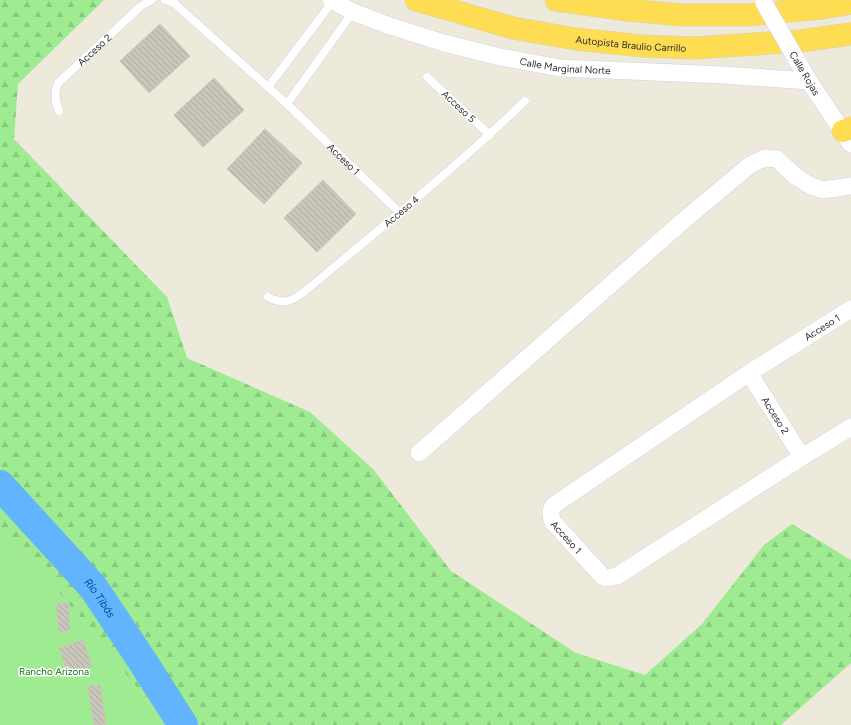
<svg xmlns="http://www.w3.org/2000/svg" width="851" height="725" viewBox="0 0 851 725" font-family="Figtree,sans-serif">
<defs>
<pattern id="forest-firs" width="22" height="20" patternUnits="userSpaceOnUse"><rect width="22" height="20" fill="#9eeb91"/><path d="M5 1l3.5 6h-7zM16 11l3.5 6h-7z" fill="#88ca7d"/></pattern>
<pattern id="building-back-hatch" width="6" height="6" patternUnits="userSpaceOnUse"><rect width="6" height="6" fill="#c9c6bb"/><path d="M-1 5l2 2M0 0l6 6M5-1l2 2" fill="none" stroke="#adaaa1"/></pattern>
</defs>
<rect width="100%" height="100%" fill="#eeeadb"/>
<!-- forest -->
<path fill="url(#forest-firs)" d="M0,0h104l-86,84 -4,55 153,158 20,61 123,54 64,58 77,101 125,82 69,22 57,-51 62,-79 28,-21 59,36v103l-70,62h-615l-76,-96 -71,-83 -19,-13z"/>
<!-- park -->
<path fill="#9eeb91" d="M0,533l19,13 71,83 76,96h-166z"/>
<g fill="none" stroke-linecap="round" stroke-linejoin="round">
<!-- river -->
<path stroke="#62b4fc" stroke-width="30" id="s1" d="M0,485l93,102 50,75 40,63"/>
</g>
<!-- building -->
<path fill="url(#building-back-hatch)" stroke="#cac6b4" d="M160,24l30,32 -41,37 -29,-32z
M214,78l30,32 -41,37 -29,-32z
M265,129l37,34 -38,41 -37,-35z
M323,180l33,34 -39,38 -33,-34z
M68,603l2,27 -11,1 -3,-27z
M83,640l9,26 -24,8 -9,-26z
M100,685l6,40h-12l-6,-39z"/>
<g fill="none" stroke-linecap="round" stroke-linejoin="round">
<!-- service casing -->
<g stroke="#d0d0e5" stroke-width="9">
<g id="service">
<path id="s2" d="M165,0l9,3 113,101 113,109"/>
<path d="M427,77l63,58"/>
<path d="M268,87l65,-86"/>
<path d="M287,104l66,-92"/>
<path id="s3" d="M59,111c-4,-9 -5,-18 -1,-28l83,-77 11,-6"/>
<path d="M268,297c16,8 22,5 36,-5 75,-62 151,-124 221,-191"/>
</g>
</g>
<!-- minor casing -->
<g stroke="#d0d0e5" stroke-width="18">
<g id="minor">
<path id="s4" d="M331,0l22,12 37,14 54,17 56,14 60,11 163,7 86,6"/>
<path d="M795,57l14,24 42,63"/>
<path id="s5" d="M851,309l-102,64 -195,132c-4,6 -4,10 -1,17l49,54 4,2 11,-2 185,-119 49,-30"/>
<path id="s6" d="M749,373l53,84"/>
<path d="M419,453l264,-232 67,-56 15,-7 12,1 18,17 16,10 12,4 28,-4"/>
</g>
</g>
<!-- trunk casing -->
<g stroke="#d0d0d0" stroke-width="23">
<g id="trunk">
<path id="s7" d="M416,0l97,28 63,11 66,7 52,2 106,-7 51,-7"/>
<path d="M556,0l72,10 54,5h66l74,-7 29,-5"/>
<path d="M843,131l8,-3"/>
</g>
</g>
<!-- service -->
<use href="#service" stroke="#fff" stroke-width="8"/>
<!-- minor -->
<use href="#minor" stroke="#fff" stroke-width="17"/>
<!-- trunk -->
<use href="#trunk" stroke="#ffdd52" stroke-width="22"/>
<!-- minor-bridge casing -->
<g stroke="#d0d0e5" stroke-width="18" stroke-linecap="butt">
<path id="minor-bridge" d="M764,3l31,54"/>
</g>
<!-- minor-bridge -->
<use href="#minor-bridge" stroke="#fff" stroke-width="17"/>
</g>
<g text-anchor="middle" stroke-width="3" stroke-linejoin="round" paint-order="stroke">
<!-- street labels -->
<g font-size="10" fill="#2b2b2b" stroke="#fff">
<text dy="4" stroke="none"><textPath href="#s7" startOffset="220">Autopista Braulio Carrillo</textPath></text>
<text dy="4" stroke="none"><textPath href="#s3" startOffset="78">Acceso 2</textPath></text>
<text dy="4" stroke="none"><textPath href="#s4" startOffset="245">Calle Marginal Norte</textPath></text>
<text transform="translate(805 73) rotate(59)" y="4">Calle Rojas</text>
<text transform="translate(459 106) rotate(43)" y="4">Acceso 5</text>
<text dy="4" stroke="none"><textPath href="#s2" startOffset="240">Acceso 1</textPath></text>
<text transform="translate(401 211) rotate(-40)" y="4">Acceso 4</text>
<text transform="translate(822 327) rotate(-32)" y="4">Acceso 1</text>
<text dy="4" stroke="none"><textPath href="#s6" startOffset="50">Acceso 2</textPath></text>
<text dy="4" stroke="none"><textPath href="#s5" startOffset="394">Acceso 1</textPath></text>
</g>
<!-- park labels -->
<g font-size="10" fill="#137012" stroke="#fff">
<text x="54" y="675">Rancho Arizona</text>
</g>
<!-- water labels -->
<g font-size="11" font-style="italic" fill="#004da9" stroke="#fff">
<text dy="4" stroke="none"><textPath href="#s1" startOffset="151">Río Tibás</textPath></text>
</g>
</g>
</svg>
